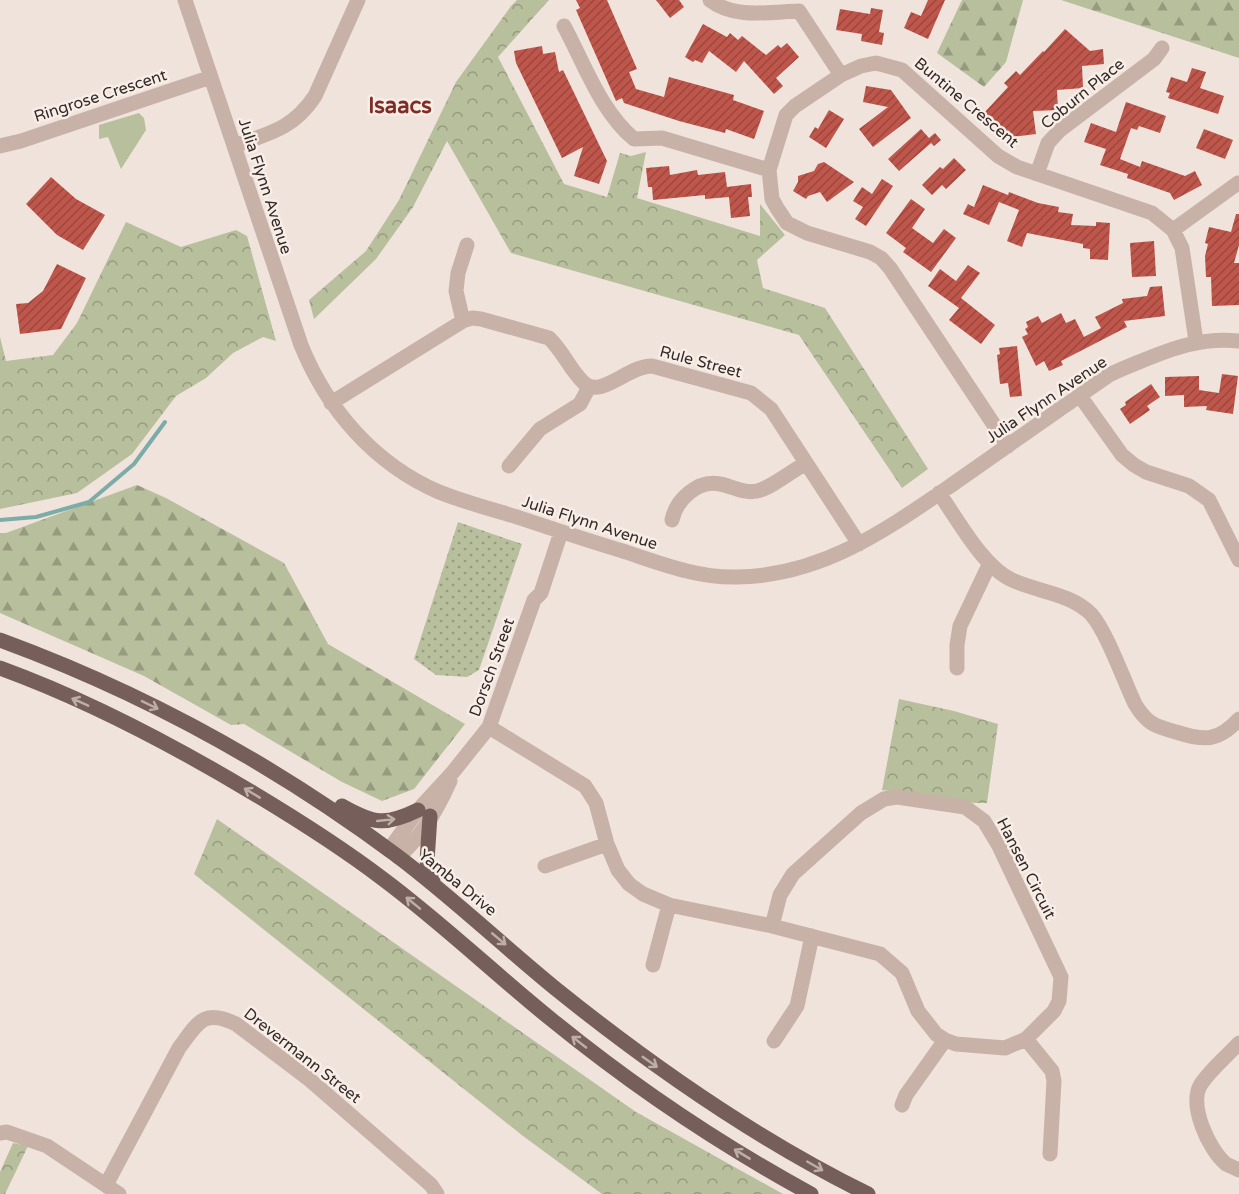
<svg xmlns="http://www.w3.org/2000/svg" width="1239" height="1194" viewBox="0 0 1239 1194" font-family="'Varela Round',sans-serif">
<defs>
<pattern id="grass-dots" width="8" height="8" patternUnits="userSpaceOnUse" patternTransform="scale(1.5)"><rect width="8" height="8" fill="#b8bf9c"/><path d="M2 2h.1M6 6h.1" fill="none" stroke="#969b7f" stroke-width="1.8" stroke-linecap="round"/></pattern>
<pattern id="forest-firs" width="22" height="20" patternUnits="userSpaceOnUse" patternTransform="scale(1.5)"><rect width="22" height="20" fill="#b8bf9c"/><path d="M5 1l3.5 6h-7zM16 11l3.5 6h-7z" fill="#969b7f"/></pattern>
<pattern id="park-crowns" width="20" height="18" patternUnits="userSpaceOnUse" patternTransform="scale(1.5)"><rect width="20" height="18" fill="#b8bf9c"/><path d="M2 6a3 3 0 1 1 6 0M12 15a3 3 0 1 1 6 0" fill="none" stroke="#969b7f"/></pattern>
<pattern id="building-hatch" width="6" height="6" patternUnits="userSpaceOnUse" patternTransform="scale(1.5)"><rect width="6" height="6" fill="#bf564b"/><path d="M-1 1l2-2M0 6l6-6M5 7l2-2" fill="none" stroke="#9c473e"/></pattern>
</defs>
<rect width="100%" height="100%" fill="#f0e3dc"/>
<!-- grass -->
<path fill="url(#grass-dots)" d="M458,522l64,22 -43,126 -12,7 -31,-2 -22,-16z"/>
<!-- forest -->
<path fill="url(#forest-firs)" d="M962,0h61l-17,62 -22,25 -47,-34z
M1061,0h178v58z
M137,485l29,13 118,65 44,81 137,80 -51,65 -32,12 -40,-19 -98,-58 -13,1 -87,-49 -144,-63v-80h6z"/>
<!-- park -->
<path fill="url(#park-crowns)" d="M517,0h32l-51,57 66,127 43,13 13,-44 11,3 15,-4 -9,46 123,38v-32l25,31 -28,25 6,28 62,20 103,161 -26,19 -103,-153 -288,-82 -64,-112 -34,66 -37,52 -62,60 -5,-19 57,-49 33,-51 57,-118 55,-76z
M126,222l55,25 55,-17 11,6 29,105 -13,-4 -30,16 -27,25 -30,18 -44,58 -55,39 -77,16v-172l6,24 47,-6 24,-32z
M899,699l55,12 44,13 -11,79h-12l-93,-13z
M217,819l419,293 147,82h-181l-79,-58 -329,-262z
M13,1143l15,3 -23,48h-5v-22z"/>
<!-- garden -->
<path fill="#b8bf9c" d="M139,113l5,5 2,12 -25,39 -13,-32 -9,2v-14z"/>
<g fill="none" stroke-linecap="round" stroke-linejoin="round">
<!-- stream -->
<path stroke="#7caca7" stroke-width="4" d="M0,520l36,-3 53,-15 45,-38 31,-42"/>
</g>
<!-- building -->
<path fill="url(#building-hatch)" d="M576,0h31l30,69 -8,3 7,17 28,8 5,-20 65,18 -1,5 31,11 -10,28 -28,-10 -1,4 -46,-12 -55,-18 -2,-5 -6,3 -40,-91 4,-2z
M656,0h23l5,7 -14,11z
M928,0h17l-17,39 -24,-11 7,-16 10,4z
M871,8l12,2 -4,22 5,1 -2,12 -21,-4 1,-7 -26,-4 4,-21 30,5z
M703,24l24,13 3,-4 8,7 4,-4 24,19 12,-10 3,3 6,-5 12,14 -23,21 7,8 -9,8 -30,-33 -8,11 -27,-21 -7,12 -7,-3 -2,2 -8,-5z
M1065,29l25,22 13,-2 1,15 -22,2 1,22 -26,2 1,20 -25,1 3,23 -25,3 -27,-24 24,-26 -4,-4 12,-12 4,4 23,-24 1,1z
M542,46l1,8 12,-2 4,20 4,-2 44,91 -8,23 -25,-8 9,-29 -21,11 -46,-95 -2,-12z
M1192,68l14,4 -6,16 24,8 -6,18 -50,-16 2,-5 -4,-1 5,-15 16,5z
M866,86l25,4 20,28 -38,29 -14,-18 29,-22 -25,-5z
M1126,102l40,14 -6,17 -21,-7 -2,4 -6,-2 -11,31 20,8 2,-6 43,15 10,-5 7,14 -28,15 -4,-7 -43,-15 1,-4 -28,-9 6,-16 -22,-7 7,-19 25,9z
M829,110l15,9 -18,29 -17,-11 6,-10 3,2z
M921,129l8,9 6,-5 6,7 -7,6 -3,-3 -32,28 -11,-12z
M1204,129l29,11 -8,19 -29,-11z
M954,158l12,12 -20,19 -4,-4 -10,10 -10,-10 18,-18 3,2z
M824,162l30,20 -27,20 -7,-10 -12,4 -2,3 -13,-8 5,-9v-6l16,-5 4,-7z
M669,166l1,9 27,-5 1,5 27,-3 2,15 24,-3 1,13h-4l2,19 -19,2 -2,-21 -24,2v-4l-52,5 -1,-13h-4l-2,-19z
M51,177l25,22 29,16 -22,35 -26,-15 -31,-31z
M882,179l11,7 -27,40 -11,-7 8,-12 -10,-6 9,-14 10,7z
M983,185l25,10 1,-3 29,11 21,4 -1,5 15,2 -2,11 25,1v-4l14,1 -2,37 -18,-1v-10l-7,-1v-4l-56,-11 -5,14 -15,-6 12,-31 -20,-8 -10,23 -26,-11 5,-10 6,3z
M911,199l14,10 -13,19 21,15 11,-14 12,9 -25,34 -28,-20 3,-4 -20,-15z
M1236,214h3v31l-5,18h5v42l-27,1 -1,-29h-5l-1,-21 3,-12 -3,-1 4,-16 22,5z
M1154,241l2,35 -24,1 -2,-34z
M57,264l29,14 -25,51 -41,5 -4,-30 12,-1 15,-12z
M968,265l12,8 -19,25 34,27 -14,19 -32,-24 10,-12 -31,-22 12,-17 16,12z
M1162,286l3,30 -41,5 3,6 -66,34 2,4 -14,6 -5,-10 -8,5 -14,-29 6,-3 -3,-5 3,-2 -2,-5 12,-6 4,7 19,-10 5,10 9,-4 9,18 17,-9 -6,-11 28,-14 -1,-4 25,-3 3,-9z
M1017,346l5,50 -12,1 -2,-14 -8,1 -3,-29 3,-1 -1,-6z
M1222,374l16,2 -5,38 -27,-4 1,-4 -23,1v-12l-19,1v-19l34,-1v14l20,3z
M1151,384l9,13 -13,9 3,4 -20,14 -10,-15 6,-4 -1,-3z"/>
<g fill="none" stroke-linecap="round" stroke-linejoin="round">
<!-- minor -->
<path stroke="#c8b2a8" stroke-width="15" d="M185,0l116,345c26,64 73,119 138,147 25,10 52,17 78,25 36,12 72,24 109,35 36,12 72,26 111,25 85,-1 149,-47 216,-93 36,-25 71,-50 107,-75 17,-11 33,-23 49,-34 10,-5 20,-9 30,-13 34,-14 63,-25 100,-21
M710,0c24,19 59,12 89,11l42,64
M564,26c20,37 37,86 70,113l28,-1 107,32
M0,146l21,-5 190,-64
M234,146c36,-13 59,-17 81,-50l43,-96
M1037,174l11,-31 12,-13 94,-71 8,-11
M1173,230l65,-47
M463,321l-7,-30 2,-18 9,-28
M1080,396l42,59 12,10 12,7 43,14 20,14 30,60
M331,403l132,-82 9,-3 9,1 68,19c14,13 21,32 35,45 17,16 45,-18 68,-17l99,27 20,16 88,135
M1008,446l-118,-178 -9,-10 -11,-6 -63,-19 -20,-10 -10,-15 -5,-9 -3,-29 17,-55 9,-9 46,-31 20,-9 15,-3 26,7 96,86 19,11 135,46 21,17 9,18 14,93
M509,466l31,-37 40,-25 9,-17
M939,493c19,27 44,74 73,87 25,12 58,13 79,34 16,18 33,67 44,90 12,20 20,22 41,28 28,9 42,10 63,-13
M672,520c4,-20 26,-41 48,-36 12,2 23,10 37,7 14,-3 35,-20 49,-28
M957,668v-23l3,-19 29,-61
M489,727l96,59 11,17 11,41 11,26 11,14 14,10 26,11 103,21 108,28 22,19 16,38 18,23 9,6 11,4 49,4 21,-9 28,-28 5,-10 2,-24 -62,-131 -15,-25 -19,-14 -68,-10 -13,2 -23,14 -68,61 -13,21 -8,31
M389,850l29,-40 35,-38 36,-45 45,-127 7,-7 20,-61
M398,857c23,-19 40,-49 52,-76
M545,866l62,-22
M653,965l16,-60
M1026,1039l26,32 2,10 -4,73
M774,1041l23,-35 15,-70
M1239,1043c-12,13 -28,26 -38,41 -13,21 8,66 25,80 4,2 9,4 13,6
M902,1105l4,-10 39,-55
M0,1133l7,-1 40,14 72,48
M106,1185l73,-137c19,-25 24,-40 57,-24l74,56 121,105 6,9"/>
<!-- major -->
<path stroke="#765f5a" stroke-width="15" d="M0,640c142,52 275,125 396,215 56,42 106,90 160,134 97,78 200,150 312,205
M0,668c88,32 173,77 253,125 45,27 89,55 130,86 59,44 112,95 169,141 81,66 167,124 259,174
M342,806c32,18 43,20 76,4
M430,816l-3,45 7,24"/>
</g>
<!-- one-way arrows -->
<defs><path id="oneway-shaft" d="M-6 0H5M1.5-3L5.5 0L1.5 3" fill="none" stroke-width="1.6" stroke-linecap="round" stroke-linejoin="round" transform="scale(1.5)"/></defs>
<g stroke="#beaea8">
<use href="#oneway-shaft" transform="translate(80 702) rotate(-156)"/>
<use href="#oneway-shaft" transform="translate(150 705) rotate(26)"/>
<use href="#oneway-shaft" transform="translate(252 793) rotate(-149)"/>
<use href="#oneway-shaft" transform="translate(386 820) rotate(-6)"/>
<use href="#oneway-shaft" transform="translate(413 903) rotate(-141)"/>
<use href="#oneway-shaft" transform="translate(499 939) rotate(40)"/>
<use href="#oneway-shaft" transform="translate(579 1042) rotate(-142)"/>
<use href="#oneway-shaft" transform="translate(650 1062) rotate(35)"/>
<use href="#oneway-shaft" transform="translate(742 1154) rotate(-149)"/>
<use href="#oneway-shaft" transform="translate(815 1166) rotate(30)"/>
</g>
<g text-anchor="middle" stroke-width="5" stroke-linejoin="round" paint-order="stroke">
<!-- street labels -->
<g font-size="16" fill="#352a28" stroke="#f8eee8">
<text transform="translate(1082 93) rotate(-39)" y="6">Coburn Place</text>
<text transform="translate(100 95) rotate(-18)" y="6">Ringrose Crescent</text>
<text transform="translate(967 102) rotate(40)" y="6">Buntine Crescent</text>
<text transform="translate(266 186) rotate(72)" y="6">Julia Flynn Avenue</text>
<text transform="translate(701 361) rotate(15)" y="6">Rule Street</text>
<text transform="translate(1046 399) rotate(-34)" y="6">Julia Flynn Avenue</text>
<text transform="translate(590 522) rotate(18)" y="6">Julia Flynn Avenue</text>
<text transform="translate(491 667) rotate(-70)" y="6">Dorsch Street</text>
<text transform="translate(1027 868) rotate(63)" y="6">Hansen Circuit</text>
<text transform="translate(458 882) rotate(39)" y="6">Yamba Drive</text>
<text transform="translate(303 1055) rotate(38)" y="6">Drevermann Street</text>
</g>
<!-- district labels -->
<g font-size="22" font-weight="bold" fill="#7f2d25" stroke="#f8eee8">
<text x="400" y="113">Isaacs</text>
</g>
</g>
</svg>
